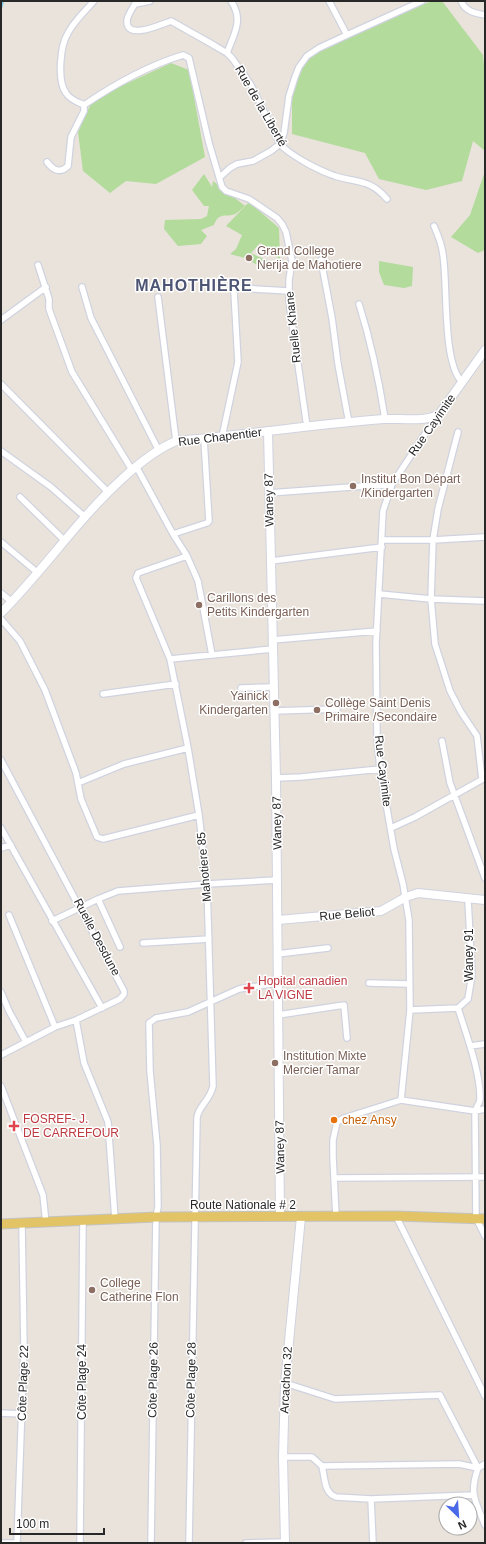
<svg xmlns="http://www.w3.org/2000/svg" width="486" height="1544" viewBox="0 0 486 1544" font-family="Helvetica,sans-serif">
<rect width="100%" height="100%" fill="#e9e3db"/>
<!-- green -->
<path fill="#b2db9c" d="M432,1h10l41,54 2,20v76l-12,-10 -11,40 -36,9 -47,-11 -14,-26 -73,-19v-41l14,-41z
M171,63l18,7 16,87 -49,27 -30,-3 -16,12 -27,-22 -5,-39 15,-33z
M485,171v79l-7,3 -27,-16 19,-22z
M204,174l8,13 1,-6 32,25c-3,2 -7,7 -10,8 -9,4 -16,-3 -21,11l-13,5 6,6 -6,8 -23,2 -14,-17 1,-9 36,-1 6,-3 2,-10h-5l-12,-16z
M249,202l30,26 1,32 -20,-17 -9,10 19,9 -6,7 -19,-11 -15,-4 6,-5 6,-14 -16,-9z
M379,261l34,6 -1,19 -8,2 -20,-3 -5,-13z"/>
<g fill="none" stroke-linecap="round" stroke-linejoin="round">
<!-- stream -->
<path stroke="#77c7e2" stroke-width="2" d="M1,9l2,-8"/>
<!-- street casing -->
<g stroke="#d0d3df" stroke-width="8">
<path id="street" d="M150,1l-15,3c-3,5 -8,12 -8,17 -1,20 35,3 44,0l39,22 17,10 5,5 19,27 29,59 4,4c13,11 36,23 51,28 23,7 35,3 52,23
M329,1l18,34
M461,1c5,11 14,12 24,14
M227,53c7,-19 17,-33 4,-52
M84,105c-6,-3 -14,-5 -18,-12 -9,-12 -6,-47 2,-60 6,-12 17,-22 26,-32
M47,162c6,8 13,12 21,4l3,-29 13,-26v-6c31,-21 63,-39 99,-50l6,3 20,85 13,44 4,4 23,8 28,19 5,6 4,8 6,29 -3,19v21l18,126
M220,177l10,-9 7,-4 16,-3 18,-10 9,-7 4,-11 5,-37 6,-19 4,-10 8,-11 12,-8 28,-13 75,-34
M434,226c4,9 8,19 9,29 5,30 -1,107 19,127
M321,260l11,58 6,46 11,59
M38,265l11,34v10l23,63 60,98
M82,287l9,31 67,131
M158,297l18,144
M359,304c12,38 20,76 26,115
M1,320l45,-33
M1,384l107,108
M458,432l-20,77 -5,31 -2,59 4,45 15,47 11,21 16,24 5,43
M222,437l16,-75 -4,-71 5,-3 50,3
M1,451l50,36 34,30
M136,466l37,68 14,22 11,25 14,74
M269,493l123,-9
M20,497l44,43
M173,534l34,-11 2,-2 -5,-82
M382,540h51l52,-3
M1,542l37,31
M187,556l-49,17 -2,5 34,81 18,89 11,67 8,69 6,202c-3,15 -15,20 -16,32l-8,425
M271,561l111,-14
M1,593l11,9
M379,594l52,5 54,2
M1,619l19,22 25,49 31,83 5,26 16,38 6,2 96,-24
M272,640l105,-9
M170,659l103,-10
M241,688l33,-1
M103,694l73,-10
M274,711l63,-2
M442,741l8,42 35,95
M1,760l123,231v3l-4,5 -44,21 -21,7 -54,28
M276,778l25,-1 79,-8
M78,783l46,-19 64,-16
M1,828l101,180
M391,828l24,-11 70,-39
M1,848l10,-3
M98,899l22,48
M468,900l4,75 -4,24 -10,9c8,26 23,65 22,92 -1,3 -3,7 -5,11l1,107 9,18
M9,915l46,112
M52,921l46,-22 20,-8 89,-7 70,-4
M143,943l66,-4
M277,954l51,-6
M369,983l40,1
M1,992l8,19 17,31
M410,1010l48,-2
M278,1015l66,-10 3,33
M76,1020l8,43 24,59 7,97
M470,1046l15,-2
M1,1086l42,109 3,28
M401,1100l9,-90 -1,-90 -6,-36 -9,-35 -14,-80 -3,-31 -1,-95 7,-132 9,-27 45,-68
M334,1178l151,-1
M396,1216l89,180
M336,1217l-3,-60v-17l4,-18 7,-4 57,-18 74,11 10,-2
M285,1383l50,16 105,-4 38,73
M1,1413l21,1
M283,1457h29l10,9 137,-2 19,4
M322,1466c3,12 2,27 14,31l35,2 2,44
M478,1468c-9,26 -3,32 7,57
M478,1468l7,-4
M371,1499l102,-4
M1,1543h14
M17,1543l7,-195 -2,-124
M80,1543l3,-323
M151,1543l5,-326 2,-10 -1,-62 -7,-74 -1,-48 7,-5 32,-6 51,-23 39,-6
M246,1543l39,-1"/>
</g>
<!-- secondary casing -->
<g stroke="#d0d3df" stroke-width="10">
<path id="secondary" d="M268,431l8,347 4,438
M1,613c43,-43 76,-93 121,-134 16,-15 33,-29 54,-38 70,-6 139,-17 208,-22 16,-1 44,4 56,-6l45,-63
M278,920l103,-9 25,-14 12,-4 67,7
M285,1543l-2,-86 2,-74 16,-166"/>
</g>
<!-- primary casing -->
<g stroke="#c3c3c3" stroke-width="11">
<path id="primary" d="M1,1224l155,-7 240,-1 89,3"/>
</g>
<!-- street -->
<use href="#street" stroke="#fff" stroke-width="5.5"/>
<!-- secondary -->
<use href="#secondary" stroke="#fff" stroke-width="8"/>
<!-- primary -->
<use href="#primary" stroke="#e2c466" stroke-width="9"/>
</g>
<!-- markers -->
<g fill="#8d6e63" stroke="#fff" stroke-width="1.5">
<circle cx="249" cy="258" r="4"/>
<circle cx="353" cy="486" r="4"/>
<circle cx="199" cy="605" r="4"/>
<circle cx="276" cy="703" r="4"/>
<circle cx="317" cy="710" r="4"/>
<circle cx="275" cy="1063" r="4"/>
<circle cx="92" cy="1290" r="4"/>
</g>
<g fill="#e0444e" stroke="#fff" stroke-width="1.5">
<path d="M247 982h4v4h4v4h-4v4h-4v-4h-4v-4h4z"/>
<path d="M12 1120h4v4h4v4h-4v4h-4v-4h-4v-4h4z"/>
</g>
<circle fill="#e8710a" stroke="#fff" stroke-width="1.5" cx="334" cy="1120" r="4"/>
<g text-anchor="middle" stroke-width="3" stroke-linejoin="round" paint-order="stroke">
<!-- street labels -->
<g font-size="12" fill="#282828" stroke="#fff">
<text transform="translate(261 106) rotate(60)" y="4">Rue de la Liberté</text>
<text transform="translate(293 327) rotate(-96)" y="4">Ruelle Khane</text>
<text transform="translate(432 425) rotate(-55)" y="4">Rue Cayimite</text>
<text transform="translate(220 437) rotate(-7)" y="4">Rue Chapentier</text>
<text transform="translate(269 500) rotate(-91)" y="4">Waney 87</text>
<text transform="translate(383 771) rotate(83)" y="4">Rue Cayimite</text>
<text transform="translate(277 823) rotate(-91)" y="4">Waney 87</text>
<text transform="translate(204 867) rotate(-95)" y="4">Mahotiere 85</text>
<text transform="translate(347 914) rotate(-5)" y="4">Rue Beliot</text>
<text transform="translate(97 937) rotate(62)" y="4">Ruelle Desdune</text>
<text transform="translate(469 955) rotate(-90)" y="4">Waney 91</text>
<text transform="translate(280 1147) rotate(-91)" y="4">Waney 87</text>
<text x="243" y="1209">Route Nationale # 2</text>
<text transform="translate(153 1380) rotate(-89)" y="4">Côte Plage 26</text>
<text transform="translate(191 1380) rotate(-89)" y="4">Côte Plage 28</text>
<text transform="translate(286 1380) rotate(-87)" y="4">Arcachon 32</text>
<text transform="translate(82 1382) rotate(-90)" y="4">Côte Plage 24</text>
<text transform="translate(23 1383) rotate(-88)" y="4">Côte Plage 22</text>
</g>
<!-- education labels -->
<g font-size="12" fill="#785e54" stroke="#fff" text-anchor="start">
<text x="257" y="255">Grand College<tspan x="257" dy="14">Nerija de Mahotiere</tspan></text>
<text x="361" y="483">Institut Bon Départ<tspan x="361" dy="14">/Kindergarten</tspan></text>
<text x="207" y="602">Carillons des<tspan x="207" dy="14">Petits Kindergarten</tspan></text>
<text x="268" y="700" text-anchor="end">Yainick<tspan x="268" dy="14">Kindergarten</tspan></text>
<text x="325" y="707">Collège Saint Denis<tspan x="325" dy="14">Primaire /Secondaire</tspan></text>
<text x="283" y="1060">Institution Mixte<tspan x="283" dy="14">Mercier Tamar</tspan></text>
<text x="100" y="1287">College<tspan x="100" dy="14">Catherine Flon</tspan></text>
</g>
<!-- health labels -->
<g font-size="12" fill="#be3a42" stroke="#fff" text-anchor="start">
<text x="258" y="985">Hopital canadien<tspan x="258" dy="14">LA VIGNE</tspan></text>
<text x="23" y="1123">FOSREF- J.<tspan x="23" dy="14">DE CARREFOUR</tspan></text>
</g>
<!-- food labels -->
<g font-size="12" fill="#c56008" stroke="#fff" text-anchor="start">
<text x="342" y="1124">chez Ansy</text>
</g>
<!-- district labels -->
<g font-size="16" font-weight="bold" letter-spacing="1" fill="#4d5474" stroke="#fff">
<text x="194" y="291">MAHOTHIÈRE</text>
</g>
</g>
<!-- border -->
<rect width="486" height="1544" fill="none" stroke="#282828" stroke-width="4"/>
<!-- north arrow -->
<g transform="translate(458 1516) rotate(155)"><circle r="19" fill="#ffffff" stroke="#a9a9a9"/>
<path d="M0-3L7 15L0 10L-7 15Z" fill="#4969e8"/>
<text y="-6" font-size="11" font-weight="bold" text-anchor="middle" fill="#282828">N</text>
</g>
<!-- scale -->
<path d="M10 1528v6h94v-6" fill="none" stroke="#282828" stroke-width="2"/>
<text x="16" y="1528" font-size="12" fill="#282828" stroke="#ffffff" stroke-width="3" paint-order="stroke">100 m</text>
</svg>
